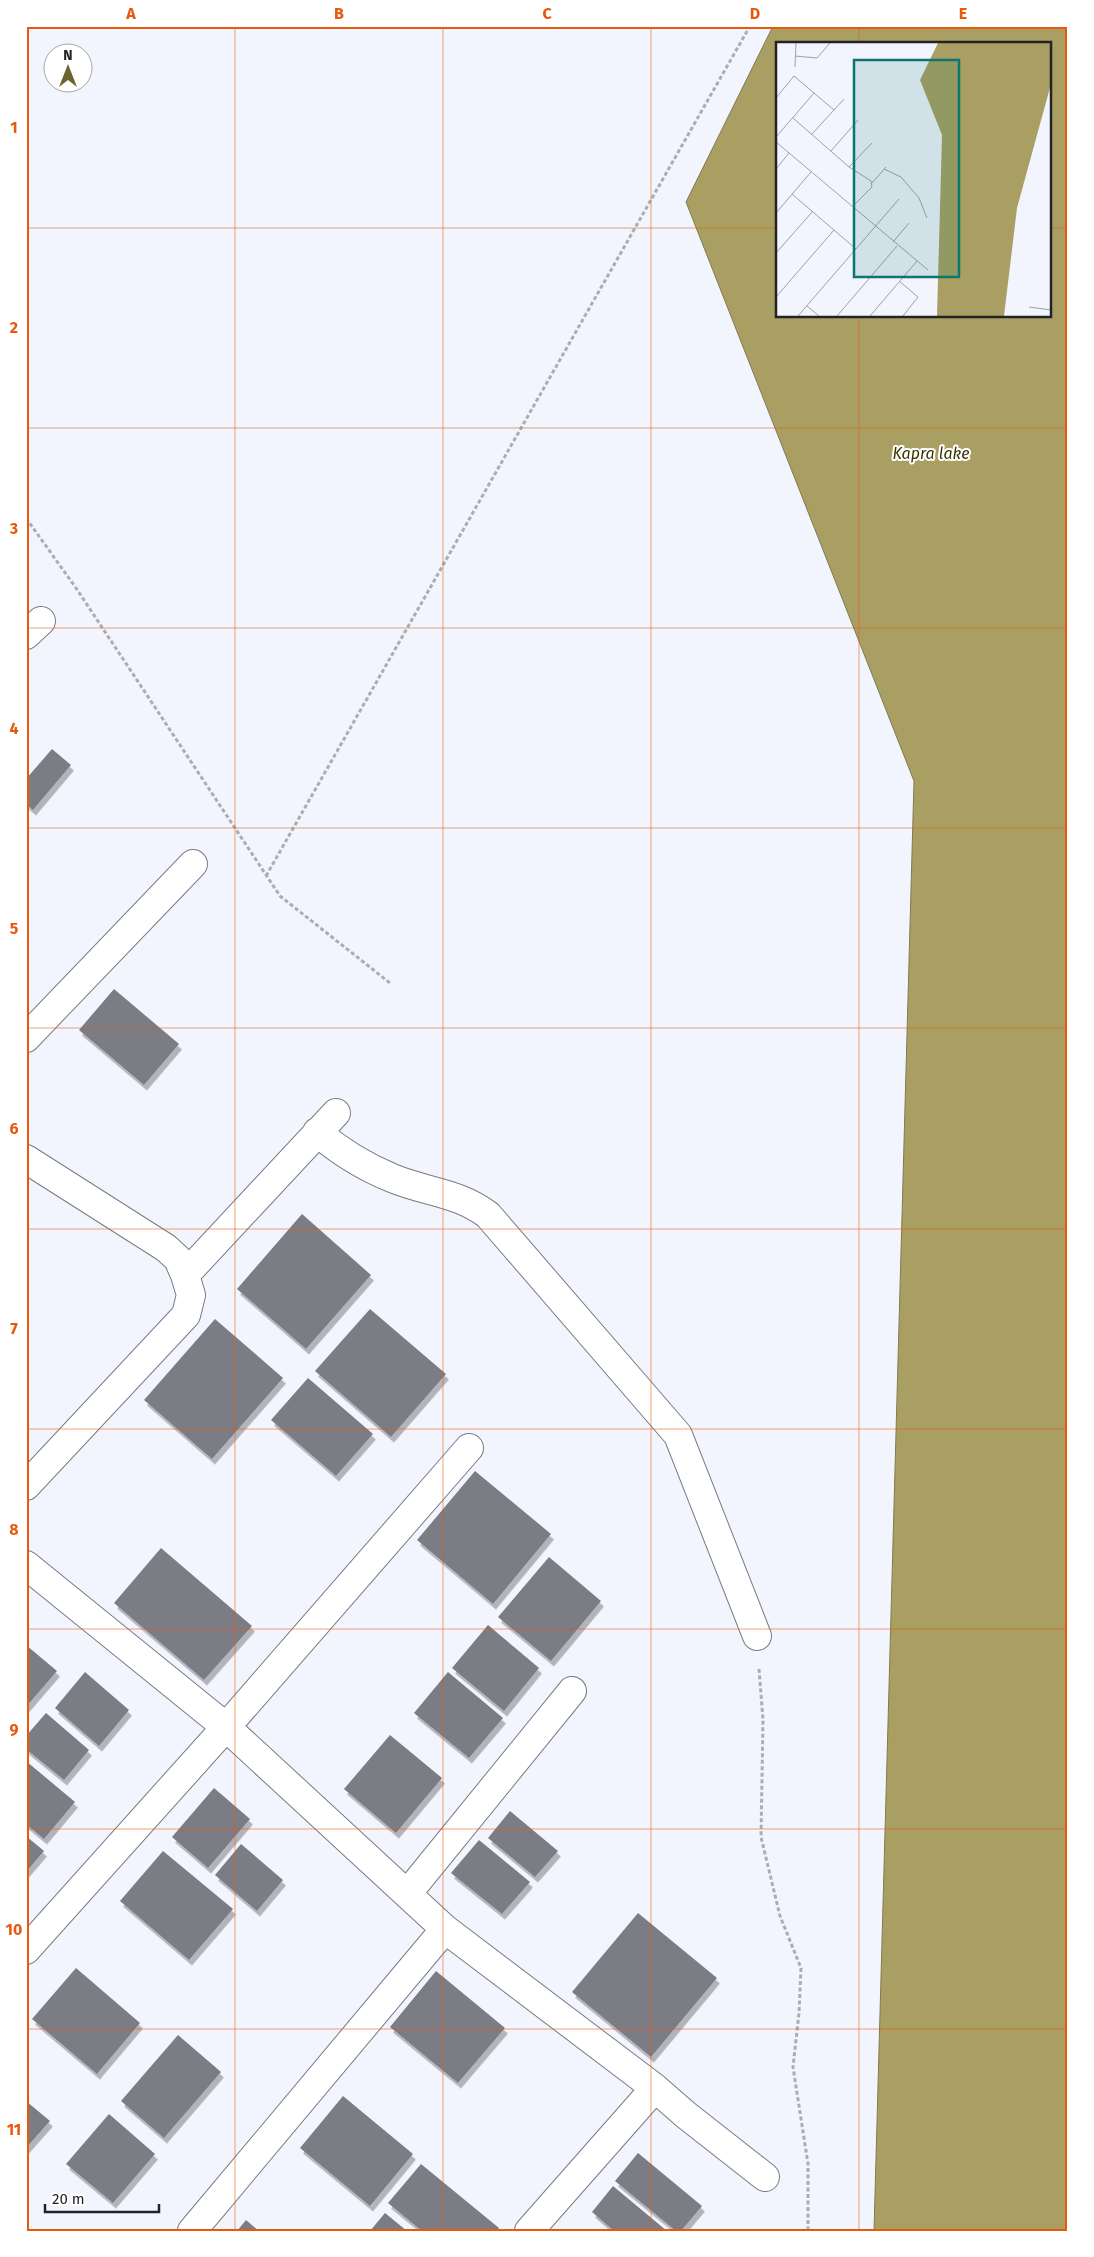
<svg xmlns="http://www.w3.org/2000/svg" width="1094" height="2257" viewBox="0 0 1094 2257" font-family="'Fira Sans',sans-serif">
<defs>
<filter id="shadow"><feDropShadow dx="3" dy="5.5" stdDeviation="0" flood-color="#0004"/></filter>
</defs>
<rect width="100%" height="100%" fill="#f3f5fe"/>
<!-- water -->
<path fill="#aa9f62" stroke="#817a50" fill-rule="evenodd" d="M773,26h295v2205h-194l40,-1450 -228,-579zM778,44h272v272h-272z"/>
<!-- building -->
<path fill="#7b7c84" filter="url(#shadow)" d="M52,749l19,16 -38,45 -7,-6v-25z
M114,989l65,55 -35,41 -65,-55z
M302,1214l69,61 -65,74 -69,-60z
M370,1309l76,65 -55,63 -76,-66z
M215,1319l68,59 -71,81 -68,-59z
M308,1378l65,56 -37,42 -65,-56z
M475,1471l76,63 -58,70 -76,-64z
M161,1548l91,78 -48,54 -90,-77z
M549,1557l52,44 -50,60 -53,-44z
M488,1625l51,43 -35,43 -52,-43z
M26,1645l31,26 -31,36z
M85,1672l44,38 -30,36 -44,-38z
M448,1672l55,46 -34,40 -55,-45z
M46,1713l43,37 -25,30 -38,-31v-13z
M390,1735l52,43 -46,55 -52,-44z
M26,1761l49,41 -31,37 -18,-15z
M214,1788l36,31 -42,49 -36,-31z
M510,1811l48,40 -23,26 -47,-39z
M26,1836l18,15 -18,21z
M479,1840l51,42 -28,32 -51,-41z
M241,1844l42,36 -26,31 -42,-36z
M163,1851l70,58 -44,51 -69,-59z
M638,1913l79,65 -66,79 -79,-65z
M76,1968l64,55 -43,51 -65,-55z
M436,1971l69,57 -47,55 -68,-56z
M178,2035l43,37 -57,66 -43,-37z
M343,2096l70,58 -43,52 -70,-58z
M26,2101l24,20 -24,27z
M109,2114l46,40 -42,49 -47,-39z
M638,2153l64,53 -21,25h-5l-61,-50z
M421,2164l78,64 -2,3h-75l-34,-28z
M613,2186l54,45h-53l-22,-19z
M385,2213l22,18h-37z
M246,2220l13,11h-22z"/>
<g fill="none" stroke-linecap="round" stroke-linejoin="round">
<!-- minor casing -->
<g stroke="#797b83" stroke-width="30">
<path id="minor" d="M26,635l15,-14
M26,1038l167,-174
M317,1132c21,18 48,35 75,46 33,14 66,14 96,37l190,220 79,201
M26,1159l140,89 12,11 7,16 6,20 -5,20 -160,171
M185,1275l151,-162
M26,1565l200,162 219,202 210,159 31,27 79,62
M407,1894l165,-203
M26,1950l200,-223 243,-279
M192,2231l253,-302
M529,2231l126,-143"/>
</g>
<!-- path -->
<path stroke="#acadb4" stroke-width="3" stroke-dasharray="4 2.5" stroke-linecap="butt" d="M26,518l50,70 204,308 110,87
M266,876l484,-850
M759,1669l4,51 -2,117 19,79 21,52 -2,45 -6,54 15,97v67"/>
<!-- minor -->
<use href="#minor" stroke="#fff" stroke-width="28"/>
</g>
<!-- grid -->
<path fill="none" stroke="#e8590c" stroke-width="1" stroke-opacity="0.55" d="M235,26v2205M443,26v2205M651,26v2205M859,26v18M26,228h752M1050,228h18M859,316v1915M26,428h1042M26,628h1042M26,828h1042M26,1028h1042M26,1229h1042M26,1429h1042M26,1629h1042M26,1829h1042M26,2029h1042"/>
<g text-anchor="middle" stroke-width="4" stroke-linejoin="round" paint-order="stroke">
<!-- water labels -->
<g font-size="16" font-style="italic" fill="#3b3300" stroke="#fff">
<text x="931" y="459">Kapra lake</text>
</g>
</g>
<!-- overview -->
<g transform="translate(776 42)">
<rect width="275" height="275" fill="#f3f5fe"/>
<path d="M162,1h113v41l-34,124 -13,108h-67l5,-181 -22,-55z" fill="#aa9f62"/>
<path fill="none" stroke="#9fa1a8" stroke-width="1" d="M19,14l22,2 13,-15M19,25l1,-24M0,56l18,-22 40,34M17,76l56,49 22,14 1,6 -20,20M36,92l32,-35M0,95l38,-44M0,100l152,128M55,109l27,-31M73,125l23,-24M0,127l13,-16M108,127l17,8 18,21 8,20M96,141l14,-16M16,152l64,55M0,171l35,-41M117,200l16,-19M0,211l37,-42M123,239l19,16 -15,19M0,255l58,-67M31,264l12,10M253,265l22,3M22,274l101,-117M61,274l60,-70M94,274l47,-55"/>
<path fill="#0f766e" fill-opacity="0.15" stroke="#0f766e" stroke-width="2.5" d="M78,18h105v217h-105z"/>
<rect width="275" height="275" fill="none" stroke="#222326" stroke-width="2.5"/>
</g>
<!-- border -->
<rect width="1094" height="2257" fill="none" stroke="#ffffff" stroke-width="55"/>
<!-- north arrow -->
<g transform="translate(68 68)"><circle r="24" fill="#ffffff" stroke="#a7a7a8"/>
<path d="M0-4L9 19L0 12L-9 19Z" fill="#6c6430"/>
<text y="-8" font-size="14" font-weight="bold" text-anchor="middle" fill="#222326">N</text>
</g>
<!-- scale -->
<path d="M45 2204v8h114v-8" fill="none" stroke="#222326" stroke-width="2.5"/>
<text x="52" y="2204" font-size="15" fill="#222326" stroke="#ffffff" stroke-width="4" paint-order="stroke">20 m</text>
<rect x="28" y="28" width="1038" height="2202" fill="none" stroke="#e8590c" stroke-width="2"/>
<g font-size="16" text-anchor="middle" font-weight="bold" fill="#e8590c">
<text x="131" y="19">A</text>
<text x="339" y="19">B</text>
<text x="547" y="19">C</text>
<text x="755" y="19">D</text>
<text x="963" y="19">E</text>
<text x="14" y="133">1</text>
<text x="14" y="333">2</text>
<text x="14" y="534">3</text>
<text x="14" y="734">4</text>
<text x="14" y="934">5</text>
<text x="14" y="1134">6</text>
<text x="14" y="1334">7</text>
<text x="14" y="1535">8</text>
<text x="14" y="1735">9</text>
<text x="14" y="1935">10</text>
<text x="14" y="2135">11</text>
</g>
</svg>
